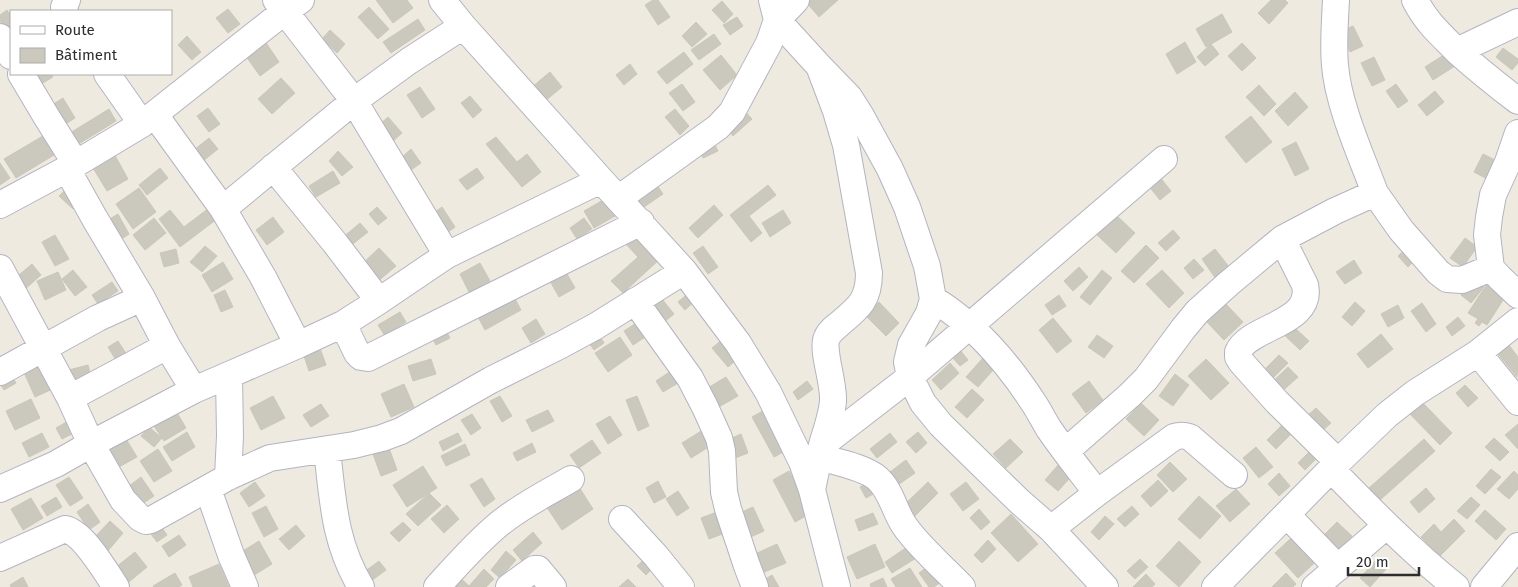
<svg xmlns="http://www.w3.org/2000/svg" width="1518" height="587" viewBox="0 0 1518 587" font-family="'Fira Sans',sans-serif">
<rect width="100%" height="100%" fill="#efeae0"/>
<!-- building -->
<path fill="#cbc8be" stroke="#cbc7b9" d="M376,0h31l6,8 -20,15z
M653,0h5l12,17 -12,8 -13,-20z
M809,0h29l-19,17 -13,-15z
M1271,0h14l3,3 -19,21 -11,-11z
M722,1l11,13 -9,9 -12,-13z
M369,7l20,22 -11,10 -20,-22z
M228,9l12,15 -12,9 -12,-15z
M7,10l4,6v21l-11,-16v-6z
M1222,14l10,18 -26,15 -10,-18z
M737,17l6,9 -13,9 -7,-10z
M418,19l7,11 -34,23 -8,-11z
M696,22l11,12 -15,13 -10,-11z
M1353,26l10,20 -13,6 -10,-20z
M330,30l15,14 -8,9 -15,-14z
M258,31l21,31 -19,14 -22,-31z
M714,34l7,10 -22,16 -8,-10z
M187,36l14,16 -9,8 -14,-15z
M1185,42l11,20 -19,12 -11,-20z
M1242,43l14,15 -14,13 -14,-15z
M1211,44l8,10 -14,12 -8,-9z
M1458,46l8,13 -33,21 -8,-13z
M1503,48l15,11v4l-6,7 -16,-13z
M684,52l9,12 -26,20 -10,-12z
M721,55l16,20 -17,15 -17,-20z
M1374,57l11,23 -13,6 -11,-23z
M630,64l7,10 -13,11 -8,-10z
M550,72l12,15 -18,15 -12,-15z
M35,74h15l3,3 -12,7z
M281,78l14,15 -23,21 -14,-15z
M682,84l13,18 -12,9 -14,-18z
M1396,84l12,17 -10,7 -12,-17z
M1259,85l17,19 -12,12 -18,-19z
M420,87l15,22 -13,9 -15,-23z
M1435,91l9,11 -17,14 -9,-11z
M1295,92l13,15 -20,19 -13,-15z
M470,96l12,14 -9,8 -12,-15z
M63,98l12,20 -11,7 -12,-20z
M208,108l12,16 -11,8 -12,-16z
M742,108l10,11 -19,17 -9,-11z
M109,109l7,12 -39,24 -7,-12z
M675,109l14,17 -9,9 -15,-18z
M1251,116l21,26 -26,21 -21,-26z
M388,117l14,16 -10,9 -14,-16z
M53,130l11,19 -48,29 -12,-19z
M709,133l9,18 -15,7 -8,-18z
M496,137l21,25 10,-8 14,18 -19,15 -36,-43z
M209,138l9,11 -20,16 -9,-11z
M1296,142l13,27 -14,7 -13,-27z
M411,149l10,14 -10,7 -10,-12z
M112,150l16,29 -21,12 -17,-28z
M338,151l15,16 -11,9 -13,-15z
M1483,154l14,7 -10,18 -13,-7z
M0,163l10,15 -10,7z
M645,167l18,27 -22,15 -18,-27z
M160,168l8,10 -21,17 -8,-10z
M477,168l7,10 -17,12 -8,-10z
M333,171l7,12 -24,14 -7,-11z
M1159,176l12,15 -11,9 -12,-15z
M768,185l8,10 -27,21 13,17 -11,9 -21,-27z
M69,186l14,13 -10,10 -14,-13z
M139,188l17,24 -23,17 -17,-25z
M605,199l10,17 -21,12 -10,-17z
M714,205l9,10 -25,23 -9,-10z
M377,207l10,11 -9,7 -9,-11z
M442,207l13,20 -11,8 -13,-20z
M209,208l8,11 -37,28 -21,-28 11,-9 14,17z
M783,210l8,13 -21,14 -8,-14z
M1114,213l21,20 -19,20 -21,-20z
M118,214l11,20 -9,6 -12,-20z
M273,217l11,15 -17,13 -11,-15z
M154,218l12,15 -21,17 -12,-15z
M584,218l8,11 -15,10 -7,-11z
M360,223l8,9 -19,15 -7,-9z
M635,230l26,28 -38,35 -12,-12 27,-24 -15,-16z
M1173,230l7,8 -14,13 -8,-8z
M55,235l14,24 -14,7 -13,-24z
M1465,238l12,9 -14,20 -13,-9z
M1146,245l13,13 -25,25 -13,-12z
M205,246l12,10 -15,16 -12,-10z
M703,246l15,21 -10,7 -15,-21z
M1409,246l10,10 -11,11 -10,-11z
M379,248l17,18 -20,17 -16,-17z
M176,249l3,14 -15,4 -4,-14z
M1215,249l15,19 -14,11 -14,-20z
M1194,259l10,11 -11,9 -9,-11z
M1354,260l8,13 -17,11 -9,-12z
M223,262l10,17 -21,13 -10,-17z
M480,263l10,18 -21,11 -9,-18z
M32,264l9,11 -18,16 -10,-11z
M562,265l13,23 -16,9 -13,-23z
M1079,267l9,10 -15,14 -9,-10z
M73,270l14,17 -12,9 -13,-17z
M1102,270l10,8 -22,27 -10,-8z
M1162,270l22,23 -15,15 -23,-24z
M58,272l8,18 -21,10 -8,-19z
M1474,279l10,8 -13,16 -10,-8z
M112,282l6,9 -20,13 -6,-9z
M507,284l14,26 -36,20 -14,-26z
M1487,284l18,13 -18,28 -5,-3 -3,4 -4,-3 3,-4 -10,-6z
M654,289l20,25 -11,9 -20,-25z
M225,290l8,17 -12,5 -7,-17z
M691,291l7,7 -13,12 -7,-8z
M1059,295l7,11 -14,9 -7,-10z
M879,302l20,21 -13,13 -21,-21z
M1224,302l19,20 -19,18 -19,-20z
M1355,302l10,9 -13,15 -10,-9z
M1422,303l14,21 -10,8 -15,-21z
M1398,305l6,13 -16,9 -7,-13z
M400,312l6,10 -21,14 -7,-11z
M647,316l9,14 -23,15 -9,-14z
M1458,317l7,9 -13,10 -6,-9z
M439,318l11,20 -14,7 -10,-20z
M1053,318l19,23 -15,12 -18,-23z
M536,319l9,15 -14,9 -9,-15z
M1285,319l24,22 -9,9 -23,-22z
M593,326l11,17 -10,7 -12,-17z
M1381,334l12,15 -25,19 -11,-14z
M1097,335l16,11 -9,12 -16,-11z
M620,337l12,18 -24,17 -13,-19z
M724,338l16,19 -12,10 -16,-19z
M118,341l9,14 -10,7 -9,-15z
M1509,345l9,12 -1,20 -19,-23z
M320,348l6,17 -17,6 -6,-18z
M944,348l16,2 8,10 -8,6z
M990,350l12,10 -24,27 -12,-10z
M1279,355l9,8 -16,16 -8,-9z
M46,357l13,29 -24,11 -13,-29z
M431,359l5,15 -23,7 -5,-15z
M1206,359l23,24 -18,17 -23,-24z
M950,363l9,10 -18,17 -9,-10z
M88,365l3,12 -23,5 -3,-11z
M5,366l11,17 -12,7 -4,-6z
M677,367l8,12 -22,13 -7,-11z
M1288,367l10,10 -19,17 -9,-10z
M1175,374l14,11 -16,21 -14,-10z
M726,377l12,19 -21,12 -11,-19z
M807,381l6,8 -15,11 -5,-8z
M1089,381l14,19 -17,13 -14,-19z
M404,384l10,23 -23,10 -10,-23z
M1465,385l13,13 -10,9 -12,-14z
M972,389l12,11 -17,18 -12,-11z
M273,396l12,22 -24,12 -11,-22z
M500,396l12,20 -10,6 -12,-21z
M637,396l12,30 -11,5 -12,-31z
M31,399l9,19 -25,12 -9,-19z
M1421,401l31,32 -12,12 -31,-32z
M1141,403l18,17 -15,16 -18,-17z
M321,404l8,12 -18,11 -8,-12z
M173,406l13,22 -22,13 -14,-21z
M770,407l21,41 -17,9 -22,-40z
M1316,408l15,15 -10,9 -14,-16z
M548,410l6,11 -22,11 -6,-12z
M472,414l9,14 -10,7 -10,-15z
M1292,415l9,9 -25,25 -9,-9z
M610,416l12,19 -14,9 -12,-20z
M75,417l6,12 -19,10 -6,-11z
M1518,424v25l-13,-14z
M149,427l13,11 -8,9 -13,-11z
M706,428l9,15 -24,15 -9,-15z
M187,432l8,15 -23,14 -9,-14z
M918,432l9,11 -11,10 -10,-11z
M42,433l7,14 -20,10 -7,-14z
M458,433l4,8 -19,10 -4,-9z
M890,433l7,9 -20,16 -7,-9z
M123,434l14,23 -18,10 -13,-23z
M741,434l7,19 -18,7 -7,-18z
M1494,438l15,14 -9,9 -15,-14z
M1010,439l13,13 -17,16 -13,-14z
M1424,439l11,12 -55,49 -11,-12z
M592,440l9,13 -22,15 -9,-13z
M532,443l4,9 -19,9 -4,-8z
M465,444l5,11 -24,11 -5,-10z
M1316,445l7,7 -18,18 -7,-7z
M1256,447l17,20 -14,11 -16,-20z
M389,448l8,22 -16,6 -8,-22z
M158,449l14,22 -18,11 -14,-21z
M1066,456l13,12 -21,23 -13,-11z
M906,460l9,13 -20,14 -9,-12z
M1170,462l17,17 -14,13 -16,-17z
M423,466l14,22 -30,19 -14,-22z
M1491,469l10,8 -16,17 -9,-8z
M789,471l22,42 -16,9 -22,-42z
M1514,471l4,4v14l-9,10 -12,-10z
M1279,473l11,13 -11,10 -11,-12z
M69,477l14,21 -13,8 -14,-21z
M141,477l13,19 -12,8 -13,-18z
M482,478l13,21 -11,8 -14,-22z
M875,478l7,11 -16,9 -6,-11z
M574,479l19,30 -31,21 -20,-30z
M1158,480l10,11 -17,16 -10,-11z
M658,481l8,16 -12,6 -8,-15z
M255,482l10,14 -16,11 -9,-14z
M928,482l10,11 -25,25 -11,-11z
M966,482l13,17 -16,12 -13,-17z
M1426,488l9,11 -16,14 -9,-11z
M1236,489l14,15 -20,18 -14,-16z
M678,491l11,17 -12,8 -11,-17z
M429,493l12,12 -23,21 -12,-12z
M1199,496l22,20 -21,23 -22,-20z
M56,497l6,10 -15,9 -6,-10z
M1471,497l9,8 -13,14 -10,-8z
M31,498l12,20 -20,12 -12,-21z
M88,504l12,18 -11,8 -12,-18z
M447,505l12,14 -15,14 -13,-14z
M266,506l12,23 -14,8 -12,-24z
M1132,506l7,8 -14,13 -8,-8z
M753,507l11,24 -18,8 -11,-24z
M725,509l8,21 -24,9 -8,-21z
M979,509l11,13 -9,8 -11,-12z
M1485,510l21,19 -10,11 -21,-19z
M873,513l5,11 -19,7 -4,-11z
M1011,514l27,30 -20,18 -27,-29z
M1105,516l9,8 -15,16 -8,-8z
M155,518l12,17 -10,7 -12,-16z
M1454,519l11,12 -25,25 -19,-19 13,-13 7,8z
M110,521l13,12 -16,19 -14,-13z
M403,522l8,8 -12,12 -9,-9z
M1337,522l15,14 -14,15 -15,-15z
M296,525l9,11 -16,14 -10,-11z
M1300,530l23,25 -25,23 -23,-25z
M533,532l9,11 -20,18 -9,-11z
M179,535l7,10 -17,12 -7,-11z
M988,540l8,9 -14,14 -8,-8z
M259,541l13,23 -21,13 -13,-23z
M1179,541l22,21 -22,25 -23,-21z
M913,543l8,12 -29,18 -7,-11z
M777,544l9,19 -24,10 -7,-19z
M875,544l10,23 -28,12 -10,-22z
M506,551l10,9 -16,18 -9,-8z
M135,552l12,15 -18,15 -13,-15z
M650,554l8,8 -12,13 -9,-9z
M1378,558l10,9 -18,20 -10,-9z
M1140,559l8,8 -13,12 -8,-8z
M379,561l7,9 -15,11 -7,-9z
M934,562l11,17 -11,8h-5l-10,-14z
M219,564l10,23h-36l-4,-10z
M910,568l12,19h-26l-5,-8z
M451,569l18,17 15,-17 10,10 -8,8h-35z
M175,573l7,12 -3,2h-25l-1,-1z
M1286,573l10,11 -3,3h-21z
M1146,574l9,10 -3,3h-19z
M772,575l7,12h-15l-3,-5z
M23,577l5,10h-17l-1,-2z
M883,578l4,9h-16l-1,-3z
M628,579l8,8h-17z"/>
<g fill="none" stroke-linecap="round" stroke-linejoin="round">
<!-- minor casing -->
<g stroke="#b3b4c1" stroke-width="28">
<path id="minor" d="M276,0l78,101 93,154
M442,0l21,26 138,154 83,91 54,72 30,49 34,70 10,28 25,97
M772,0l5,20 42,46 17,45 10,34 23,128c0,28 -11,35 -31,52 -5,4 -10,8 -12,15 -3,15 8,42 7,61 -1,15 -7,29 -11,44 -4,15 -7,30 -10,45
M1336,0c-1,21 -3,44 -1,65 3,40 26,90 40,128
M1415,0c11,22 25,34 42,51 20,18 40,34 61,50
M65,11l-1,-4 3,-7
M0,37l11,19
M1457,51l61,-29
M819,66l30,31 12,19 29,53 17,38 20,59 6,33 -4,14 -18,32 -4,17 3,15 13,26 18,22 78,76 32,28 54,58
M21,74l25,42 30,48
M107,74l35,50
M155,115l68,94 40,68 35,68
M1518,133l-10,29 -15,33 -4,22 -2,18 4,33 9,10 18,17
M273,167l62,76 44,58
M67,169l28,50 47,79 25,48 27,44
M618,199l100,-72 14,-15 37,-69 8,-23 19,-20
M0,205l67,-36 75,-45 143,-113 16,-11
M223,209l131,-108 55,-40 54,-35
M1282,239l23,46c9,39 -56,41 -67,67v5l4,6 35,39 61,60
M0,268l70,130 21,46 32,56 17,18 6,3 5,-1 77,-43 42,-19 84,-13 28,-7 19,-7 90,-51 70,-35 35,-19 88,-55
M933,299c43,26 75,64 102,106 5,8 9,16 14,24 15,22 32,43 48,64
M635,301l55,77 15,29 14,31 3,13 2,41 4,17 19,57 8,21
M343,324l14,29 4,4 7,1 273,-136
M1478,353l40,49
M0,372l98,-54 44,-20
M70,398l97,-52
M822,445l88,-68 254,-218
M327,450c6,51 7,92 34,137
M1066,451l64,-56 16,-16 37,-50 14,-17 31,-28 54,-45 53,-28 40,-18 26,37 37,42 9,7 15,1 29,-12
M819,457c17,5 45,10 58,21 14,12 17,32 27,47 13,20 41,44 58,62
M1331,469c40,41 80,82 125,118
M228,477l2,-41 -1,-60
M0,489l56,-25 35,-20 103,-54 104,-45 45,-21 36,-23 68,-46 154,-75
M208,489l23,66 14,32
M1287,515l51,53
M622,519l34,37 25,31
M1051,529l46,-36 77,-56c7,-2 11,-2 17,1l43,37
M0,558l65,-29c19,4 40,42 51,58
M437,587c20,-22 39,-44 62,-63 22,-18 48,-31 72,-45
M509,587l25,-18h4l15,18
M1215,587l123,-125 49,-47 28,-22 63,-40 40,-32
M1315,587l71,-61
M1484,587l34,-41"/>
</g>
<!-- minor -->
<use href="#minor" stroke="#fff" stroke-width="26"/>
</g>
<!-- legend -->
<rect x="10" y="10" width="162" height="65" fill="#ffffff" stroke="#ababab"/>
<rect x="20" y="26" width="25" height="8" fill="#ffffff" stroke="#ababab"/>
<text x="55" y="35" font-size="15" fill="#2d2d2d">Route</text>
<rect x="20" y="48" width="25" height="15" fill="#cbc8be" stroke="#ababab"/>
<text x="55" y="60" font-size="15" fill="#2d2d2d">Bâtiment</text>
<!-- scale -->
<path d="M1348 567v8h71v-8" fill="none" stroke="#2d2d2d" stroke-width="2.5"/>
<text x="1356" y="567" font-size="15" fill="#2d2d2d" stroke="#ffffff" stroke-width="4" paint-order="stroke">20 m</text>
</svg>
